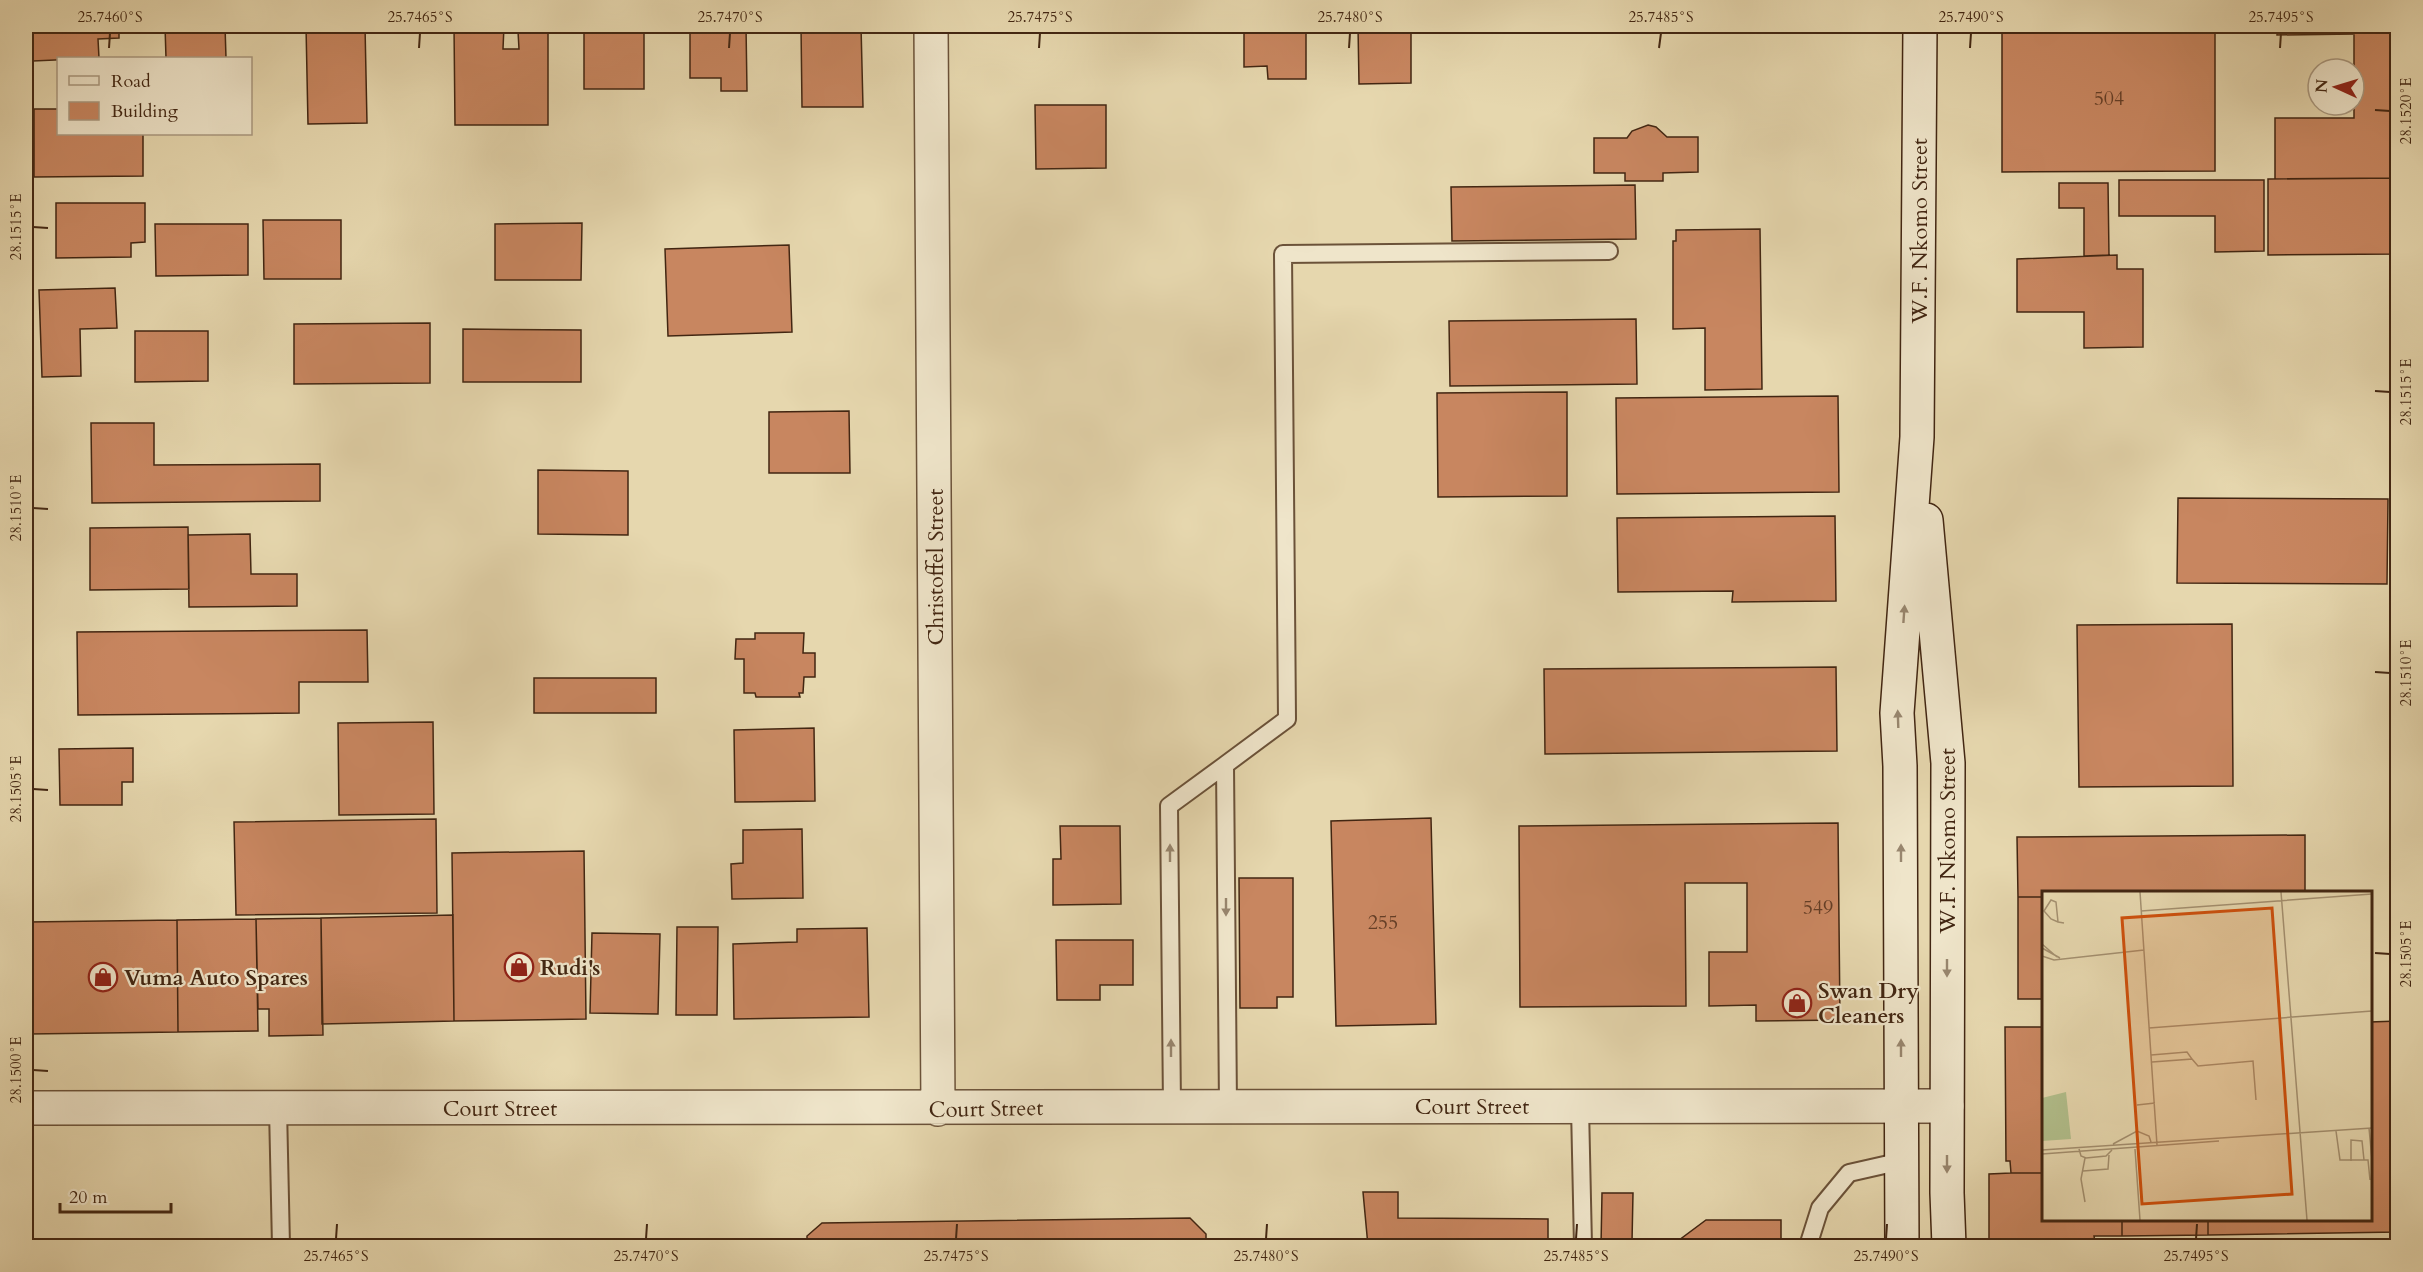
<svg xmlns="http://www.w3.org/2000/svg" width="2423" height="1272" viewBox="0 0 2423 1272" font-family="Cardo,serif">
<rect width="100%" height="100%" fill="#e6d7ae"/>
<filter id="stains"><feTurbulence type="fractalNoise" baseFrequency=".00333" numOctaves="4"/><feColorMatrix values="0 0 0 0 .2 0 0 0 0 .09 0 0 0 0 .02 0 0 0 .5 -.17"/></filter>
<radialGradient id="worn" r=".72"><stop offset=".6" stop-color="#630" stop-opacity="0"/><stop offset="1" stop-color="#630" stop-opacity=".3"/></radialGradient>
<!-- building -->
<path fill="#c88660" stroke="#422612" stroke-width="1.5" d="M33,26h86v12l-21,1 1,19 -66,3z
M165,26h60l1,32h-60z
M306,26h59l2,97 -59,1z
M454,26h50l-1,23h16l-1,-18h30v94h-93z
M584,26h60v63h-60z
M690,26h56l1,65h-26v-13h-31z
M801,26h60l2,81h-61z
M1244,26h62v53h-38l-1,-13 -23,1z
M1358,26h53v57l-52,1z
M2002,26h213v145l-213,1z
M2277,26h94v2h-17v6l-77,1z
M2354,28h44v150l-123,1v-61h79z
M1035,105h71v63l-70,1z
M34,109h24v25h85v42l-109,1z
M1648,125l8,2 11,10h31v35l-35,1v8h-38v-8h-31v-35h33l5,-7z
M2398,178v76l-130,1v-76z
M2119,180h145v71l-49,1v-36h-96z
M2059,183h49l1,72 -25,1v-48h-25z
M1635,185l1,54 -184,2 -1,-54z
M56,203h89v39l-14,1v14l-75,1z
M263,220h78v59h-77z
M582,223l-1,57h-86v-56z
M155,224h93v51l-92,1z
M1760,229l2,160 -57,1v-62l-32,1v-88h3v-11z
M789,245l3,87 -124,4 -3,-87z
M2117,255v14h26v78l-59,1v-36h-67v-53z
M115,288l2,40 -37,1 1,47 -39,1 -3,-87z
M1636,319l1,65 -187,2 -1,-65z
M430,323v60l-136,1v-60z
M463,329l118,1v52h-118z
M135,331h73v50l-73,1z
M1567,392v104l-129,1 -1,-104z
M1838,396l1,96 -222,2 -1,-96z
M849,411l1,62h-81v-61z
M91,423h63v42l166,-1v37l-228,2z
M538,470l90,1v64l-90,-1z
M2178,498l210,1 -1,85 -210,-1z
M1835,516l1,85 -104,1 1,-11 -115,1 -1,-74z
M188,527l1,62 -99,1v-62z
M250,534l1,40h46v32l-108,1 -1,-72z
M2232,624l1,162 -154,1 -2,-162z
M367,630l1,52h-69v31l-221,2 -1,-83z
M755,633h49l-1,20h12v24h-11l-1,16h-4l1,4h-44l-1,-4h-11v-34h-9l1,-20h19z
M1836,667l1,84 -292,3 -1,-85z
M534,678h122v35h-122z
M433,722l1,92 -95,1 -1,-92z
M814,728l1,73 -80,1 -1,-72z
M133,748v34h-11v23h-62l-1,-56z
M1431,818l5,206 -100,2 -5,-205z
M436,819l1,94 -201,2 -2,-93z
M1838,823l2,197 -84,1v-16l-47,1v-54h38v-69h-62l1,123 -166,1 -1,-181z
M1060,826h60l1,78 -68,1v-46h8z
M802,829l1,69 -71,1 -1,-35 12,-1v-33z
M2305,835v57h-261v5h-26l-1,-60z
M584,851l2,168 -132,2 -2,-168z
M1239,878h54v119h-16v11h-37z
M2018,897h26v102h-26z
M453,915l1,106 -132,3 -1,-106z
M321,918l2,117 -54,1v-27h-11l-2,-90z
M256,919l2,112 -80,1 -1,-112z
M177,920l1,112 -149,2 -1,-112z
M677,927h41l-1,88h-41z
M867,928l2,89 -135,2 -1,-75 64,-2v-13z
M592,933l68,1 -2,80 -68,-1z
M1056,940h77v45h-33v15h-43z
M2398,1021v211l-190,3v-15h162v-198z
M2005,1027h39v146h-33l-1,-12h-4z
M2011,1173h33v47h78v16h-28l1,6 -106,1v-69z
M1363,1192h35v26l150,1v27h-180z
M1602,1193h31l-1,49 43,1 31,-23h75v26h-180z
M1190,1218l16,16v12h-399v-10l15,-13z
M2122,1220h86v15l-86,1z"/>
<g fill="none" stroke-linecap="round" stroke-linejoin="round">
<!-- service casing -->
<g stroke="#6b5239" stroke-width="20">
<path id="service" d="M1225,765l62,-46 -4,-465 326,-3
M1172,1106l-3,-300 56,-41 3,341
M1580,1107l3,139
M278,1108l3,138
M1808,1246l12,-38 29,-35 53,-12"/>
</g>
<!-- minor casing -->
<g stroke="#6b5239" stroke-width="36">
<path id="minor" d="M931,26l7,1083
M26,1108l1921,-2"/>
</g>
<!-- secondary casing -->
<g stroke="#422612" stroke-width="36">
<path id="secondary" d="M1926,520l22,243 -1,430 2,53
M1902,1246l-2,-480 -3,-53 20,-276 3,-411"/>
</g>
<!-- service -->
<use href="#service" stroke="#efe5ca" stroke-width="16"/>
<!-- minor -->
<use href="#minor" stroke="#efe5ca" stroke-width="33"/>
<!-- secondary -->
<use href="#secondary" stroke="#efe5ca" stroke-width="33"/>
</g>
<!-- one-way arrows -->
<defs><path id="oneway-solid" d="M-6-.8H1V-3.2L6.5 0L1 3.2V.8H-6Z" transform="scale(1.5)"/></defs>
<g fill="#98866e">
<use href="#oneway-solid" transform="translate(1904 614) rotate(-86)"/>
<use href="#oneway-solid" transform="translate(1898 719) rotate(-92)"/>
<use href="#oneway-solid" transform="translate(1170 853) rotate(-90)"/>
<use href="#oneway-solid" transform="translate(1901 853) rotate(-90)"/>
<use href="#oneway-solid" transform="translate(1226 907) rotate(90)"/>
<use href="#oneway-solid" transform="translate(1947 968) rotate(90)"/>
<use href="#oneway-solid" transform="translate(1171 1048) rotate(-90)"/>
<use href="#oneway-solid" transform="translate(1901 1048) rotate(-90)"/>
<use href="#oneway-solid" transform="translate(1947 1164) rotate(90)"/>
</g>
<!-- ticks -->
<path fill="none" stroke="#422612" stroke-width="2" d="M109,48l1,-15M419,48l1,-15M729,48l1,-15M1039,48l1,-15M1349,48l1,-15M1659,48l2,-15M1970,48l1,-15M2280,48l1,-15M2375,110l15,1M33,227l15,1M2375,391l15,1M33,508l15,1M2375,672l15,1M33,789l15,1M2375,953l15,1M33,1070l15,1M336,1239l1,-15M646,1239l1,-15M956,1239l1,-15M1266,1239l1,-15M1576,1239l1,-15M1886,1239l1,-15M2196,1239l1,-15"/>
<!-- icons -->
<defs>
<g id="shop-ring" transform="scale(1.5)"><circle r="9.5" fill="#efe5ca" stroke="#8f2418" stroke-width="1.5"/><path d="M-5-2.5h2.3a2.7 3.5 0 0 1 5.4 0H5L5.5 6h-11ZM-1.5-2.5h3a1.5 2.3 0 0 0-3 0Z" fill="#8f2418"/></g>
</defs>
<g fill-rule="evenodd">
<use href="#shop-ring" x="519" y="967"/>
<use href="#shop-ring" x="103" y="977"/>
<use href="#shop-ring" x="1797" y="1003"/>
</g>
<g text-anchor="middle" stroke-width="4.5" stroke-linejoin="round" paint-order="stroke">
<!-- number labels -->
<g font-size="20" fill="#643e26">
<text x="2109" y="105">504</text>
<text x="1818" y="914">549</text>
<text x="1383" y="929">255</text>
</g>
<!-- street labels -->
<g font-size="22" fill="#422612" stroke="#efe5ca">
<text transform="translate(1919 231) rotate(-90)" y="8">W.F. Nkomo Street</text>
<text transform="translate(935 567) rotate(-90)" y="8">Christoffel Street</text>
<text transform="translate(1947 841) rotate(-90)" y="8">W.F. Nkomo Street</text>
<text x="1472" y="1114">Court Street</text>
<text x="500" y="1116">Court Street</text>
<text transform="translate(986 1108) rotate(-1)" y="8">Court Street</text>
</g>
<!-- poi labels -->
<g font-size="22" font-weight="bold" fill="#422612" stroke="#efe5ca" text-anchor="start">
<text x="540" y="975">Rudi's</text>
<text x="124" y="985">Vuma Auto Spares</text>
<text x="1818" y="998">Swan Dry<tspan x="1818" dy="25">Cleaners</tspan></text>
</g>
</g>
<!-- overview -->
<g transform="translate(2042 891)">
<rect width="330" height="330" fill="#e6d7ae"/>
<path d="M24,201l5,47 -29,2v-43z" fill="#b2bf8c"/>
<path fill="none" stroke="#a49070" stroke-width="1.5" d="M98,1l17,253M239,1l26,328M99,20l231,-17M16,31l-2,-20 -5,-2 -7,11 7,8 7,3 6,1M0,53l15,13M0,57l18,10M0,65l12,4 90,-10M107,137l223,-17M109,164l36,-3 5,7 -40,3M150,168l6,7 55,-5 3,39M95,214l18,-2M327,237l3,32M294,240l4,29h28l2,20M71,253l24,-13 12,5 2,6M37,258l2,7 5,2 20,-2 6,-6M93,258l5,71M0,259l330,-22M0,263l177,-13M43,267l-4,21 4,23M309,270v-21l11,1 2,19M41,280l25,-2 1,-14"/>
<path fill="#cf510d" fill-opacity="0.15" stroke="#cf510d" stroke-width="3" d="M230,17l20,286 -150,10 -20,-286z"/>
<rect width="330" height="330" fill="none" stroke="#422612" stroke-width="3"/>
</g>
<!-- margin -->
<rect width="2423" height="1272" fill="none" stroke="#e6d7ae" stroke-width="66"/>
<!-- legend -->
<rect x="57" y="57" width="195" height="78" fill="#efe5ca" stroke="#aa9980" stroke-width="1.5"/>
<rect x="69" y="76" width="30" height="9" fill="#efe5ca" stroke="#aa9980" stroke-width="1.5"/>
<text x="111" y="87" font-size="18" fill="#422612">Road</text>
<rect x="69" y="102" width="30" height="18" fill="#c88660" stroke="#aa9980" stroke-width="1.5"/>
<text x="111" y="117" font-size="18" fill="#422612">Building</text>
<!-- north arrow -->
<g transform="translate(2336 87) rotate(274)"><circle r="28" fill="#efe5ca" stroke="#aa9980" stroke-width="1.5"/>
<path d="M0-4.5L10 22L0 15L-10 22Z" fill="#8f2418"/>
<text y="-9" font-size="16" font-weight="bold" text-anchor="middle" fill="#422612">N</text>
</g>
<!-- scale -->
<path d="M60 1203v9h111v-9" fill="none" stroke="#422612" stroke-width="3"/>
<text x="69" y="1203" font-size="18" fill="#422612" stroke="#efe5ca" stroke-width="4.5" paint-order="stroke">20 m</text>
<rect x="33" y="33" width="2357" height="1206" fill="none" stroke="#422612" stroke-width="2"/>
<g font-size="15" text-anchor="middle" fill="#422612">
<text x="110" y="22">25.7460°S</text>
<text x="420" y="22">25.7465°S</text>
<text x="730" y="22">25.7470°S</text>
<text x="1040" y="22">25.7475°S</text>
<text x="1350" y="22">25.7480°S</text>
<text x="1661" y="22">25.7485°S</text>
<text x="1971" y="22">25.7490°S</text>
<text x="2281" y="22">25.7495°S</text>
<text transform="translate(2406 111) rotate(-90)" y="5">28.1520°E</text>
<text transform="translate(16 227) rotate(-90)" y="5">28.1515°E</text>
<text transform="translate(2406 392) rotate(-90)" y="5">28.1515°E</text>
<text transform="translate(16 508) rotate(-90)" y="5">28.1510°E</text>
<text transform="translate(2406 673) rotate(-90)" y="5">28.1510°E</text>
<text transform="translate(16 789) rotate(-90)" y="5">28.1505°E</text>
<text transform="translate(2406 954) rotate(-90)" y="5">28.1505°E</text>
<text transform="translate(16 1070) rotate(-90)" y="5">28.1500°E</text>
<text x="336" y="1261">25.7465°S</text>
<text x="646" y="1261">25.7470°S</text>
<text x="956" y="1261">25.7475°S</text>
<text x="1266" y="1261">25.7480°S</text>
<text x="1576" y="1261">25.7485°S</text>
<text x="1886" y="1261">25.7490°S</text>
<text x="2196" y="1261">25.7495°S</text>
</g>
<rect width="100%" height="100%" filter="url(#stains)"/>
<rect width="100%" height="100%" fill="url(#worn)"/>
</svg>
